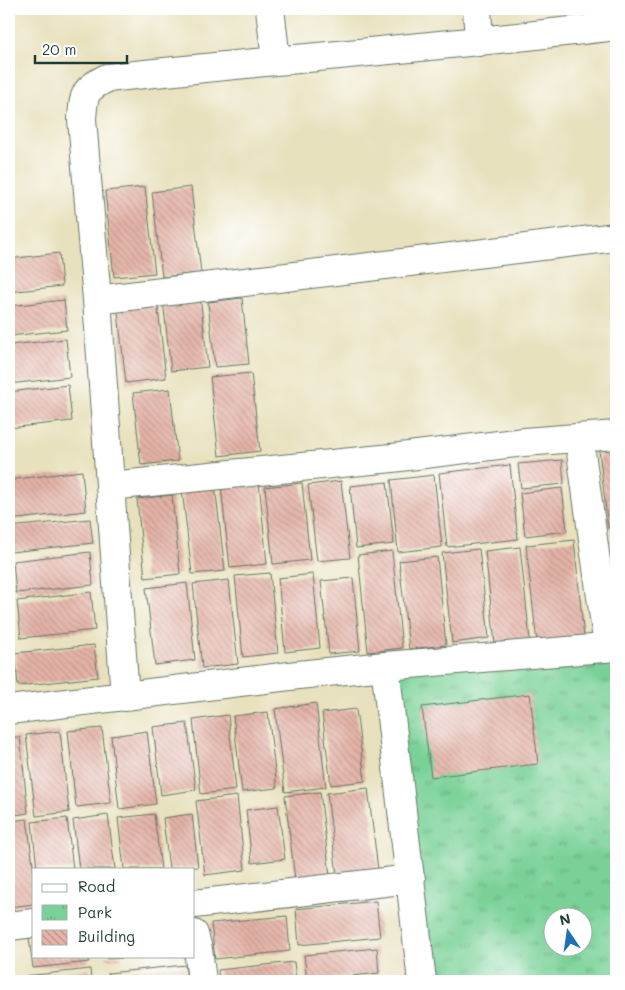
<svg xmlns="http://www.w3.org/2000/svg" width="625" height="990" viewBox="0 0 625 990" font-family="Mali,sans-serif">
<defs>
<pattern id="park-tufts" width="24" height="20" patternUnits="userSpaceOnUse" patternTransform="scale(1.25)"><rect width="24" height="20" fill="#79d197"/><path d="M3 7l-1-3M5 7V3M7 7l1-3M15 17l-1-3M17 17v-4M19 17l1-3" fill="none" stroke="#63ab7c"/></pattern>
<pattern id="building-back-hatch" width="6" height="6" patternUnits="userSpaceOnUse" patternTransform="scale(1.25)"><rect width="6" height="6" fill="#e5b3a7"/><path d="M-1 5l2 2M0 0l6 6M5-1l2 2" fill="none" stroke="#b99389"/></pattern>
</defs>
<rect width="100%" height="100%" fill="#fff"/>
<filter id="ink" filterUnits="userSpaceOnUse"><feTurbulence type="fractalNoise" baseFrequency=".02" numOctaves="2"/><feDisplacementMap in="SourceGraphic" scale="10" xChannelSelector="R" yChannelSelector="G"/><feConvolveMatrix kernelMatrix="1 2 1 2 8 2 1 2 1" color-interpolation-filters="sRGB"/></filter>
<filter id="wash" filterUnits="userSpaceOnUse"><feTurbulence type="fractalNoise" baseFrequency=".0096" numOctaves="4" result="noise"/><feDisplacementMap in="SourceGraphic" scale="20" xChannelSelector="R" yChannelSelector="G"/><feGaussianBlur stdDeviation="1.12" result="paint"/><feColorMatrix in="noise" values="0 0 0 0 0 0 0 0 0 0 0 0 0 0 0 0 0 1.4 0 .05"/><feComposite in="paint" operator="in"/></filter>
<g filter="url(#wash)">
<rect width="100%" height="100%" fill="#e8e1bd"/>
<!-- park -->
<path fill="url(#park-tufts)" stroke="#4c8766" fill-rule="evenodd" d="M616,650v331h-195l-29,-310zM552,918h30v30h-30z"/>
<g id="blocks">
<!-- building -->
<path fill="url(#building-back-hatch)" d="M145,187l10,86 -41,4 -9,-86z
M191,187l10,86 -39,4 -10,-85z
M59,253l3,33 -53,6v-33z
M200,295l8,72 -37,4 -8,-71z
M242,298l7,66 -34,3 -7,-65z
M64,300l3,30 -58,6v-30z
M157,300l9,78 -40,5 -9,-79z
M66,339l4,38 -61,7v-39z
M251,373l9,78 -41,5 -9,-79z
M68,385l4,36 -63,7v-36z
M170,389l8,72 -37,4 -8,-72z
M616,449v78l-8,1 -9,-78z
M562,460l2,24 -43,4 -3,-24z
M510,465l8,74 -71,8 -8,-74z
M82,471l4,40 -77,9v-40z
M434,475l8,72 -44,5 -7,-72z
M341,481l9,77 -33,3 -9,-76z
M259,482l8,82 -37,4 -9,-82z
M387,482l7,62 -38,4 -6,-62z
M302,483l8,77 -37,4 -8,-77z
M215,485l10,86 -33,3 -10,-85z
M562,488l5,43 -42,5 -5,-43z
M172,495l8,79 -35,4 -8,-79z
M90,519l3,24 -82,9 -2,-25z
M613,539h3v18h-1z
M574,540l10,98 -47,5 -11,-98z
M520,547l10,93 -35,4 -10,-93z
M479,549l10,89 -37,5 -10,-90z
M392,551l10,97 -34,4 -10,-97z
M90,552l3,33 -77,8 -3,-32z
M437,557l9,88 -37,4 -10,-88z
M270,573l8,80 -35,4 -8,-81z
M313,574l7,74 -35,4 -7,-74z
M353,578l7,73 -31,3 -8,-73z
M229,580l9,84 -36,4 -9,-84z
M187,583l8,77 -40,5 -9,-77z
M91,592l4,38 -74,8 -4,-37z
M94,645l4,32 -80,9 -3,-33z
M9,665h1l2,20 -3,1z
M530,694l8,70 -107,13 -9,-70z
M316,703l10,84 -41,5 -10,-83z
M356,709l9,72 -34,4 -9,-72z
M268,712l9,76 -35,4 -9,-76z
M228,715l8,75 -35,4 -8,-74z
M187,723l9,67 -35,5 -8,-68z
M102,728l9,75 -35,4 -8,-76z
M60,731l9,81 -33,4 -10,-81z
M147,731l9,73 -37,5 -8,-73z
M20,737l8,76 -19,3v-78z
M368,788l10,82 -41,5 -10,-82z
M320,792l10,84 -35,4 -10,-84z
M237,796l8,74 -40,5 -9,-74z
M278,806l7,53 -33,4 -6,-53z
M154,814l7,55h-37l-6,-51z
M192,814l6,53 -29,2 -6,-51z
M108,815l7,54h-36l-6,-49z
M67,818l6,51h-36l-5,-47z
M27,819l7,54v31l-25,3v-86z
M376,901l4,36 -81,8 -3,-36z
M287,916l3,35 -75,8 -4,-36z
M29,938h5v18h54l1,6 -56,6z
M377,948l2,25 -72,8 -3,-26z
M106,956h16v2l-15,1z
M294,962l2,19h-77l-1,-11z
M185,965l2,16h-78l-1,-8z
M90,969l1,12h-65v-5z"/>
</g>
</g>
<g filter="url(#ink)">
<use href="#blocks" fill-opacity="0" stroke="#657664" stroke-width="1"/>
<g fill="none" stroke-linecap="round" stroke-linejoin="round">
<!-- minor casing -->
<g stroke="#657664" stroke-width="30">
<path id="minor" d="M270,9l6,51
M477,9l2,33
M97,300l519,-63
M579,438l29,209
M110,486l282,-28 132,-16 92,-7
M385,666l37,315
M125,697l-28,-397 -15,-181c2,-25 1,-29 25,-41 169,-18 340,-32 509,-52
M9,710l289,-35 87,-9 231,-19
M194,904l217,-25
M9,926l25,-3
M194,934l4,15 4,32"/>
</g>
<!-- minor -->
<use href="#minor" stroke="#fff" stroke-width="28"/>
</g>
</g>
<!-- margin -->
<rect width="625" height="990" fill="none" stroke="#fff" stroke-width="30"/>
<!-- legend -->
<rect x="32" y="868" width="162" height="90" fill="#ffffff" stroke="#a5b1ae"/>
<rect x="42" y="884" width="25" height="8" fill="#ffffff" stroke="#a5b1ae"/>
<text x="78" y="892" font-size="15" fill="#1f3d34">Road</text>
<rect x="42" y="905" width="25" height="15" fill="url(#park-tufts)" stroke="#a5b1ae"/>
<text x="78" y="918" font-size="15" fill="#1f3d34">Park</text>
<rect x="42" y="930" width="25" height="15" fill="url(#building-back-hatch)" stroke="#a5b1ae"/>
<text x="78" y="942" font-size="15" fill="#1f3d34">Building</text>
<!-- north arrow -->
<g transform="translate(568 932) rotate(347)"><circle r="24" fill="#ffffff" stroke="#a5b1ae"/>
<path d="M0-4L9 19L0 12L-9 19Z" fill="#1f6fb2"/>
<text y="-8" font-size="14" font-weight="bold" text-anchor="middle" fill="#1f3d34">N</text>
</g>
<!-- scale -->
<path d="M35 55v8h92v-8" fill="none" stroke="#1f3d34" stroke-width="2.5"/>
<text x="42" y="55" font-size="15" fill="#1f3d34" stroke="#ffffff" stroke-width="4" paint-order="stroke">20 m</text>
</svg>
